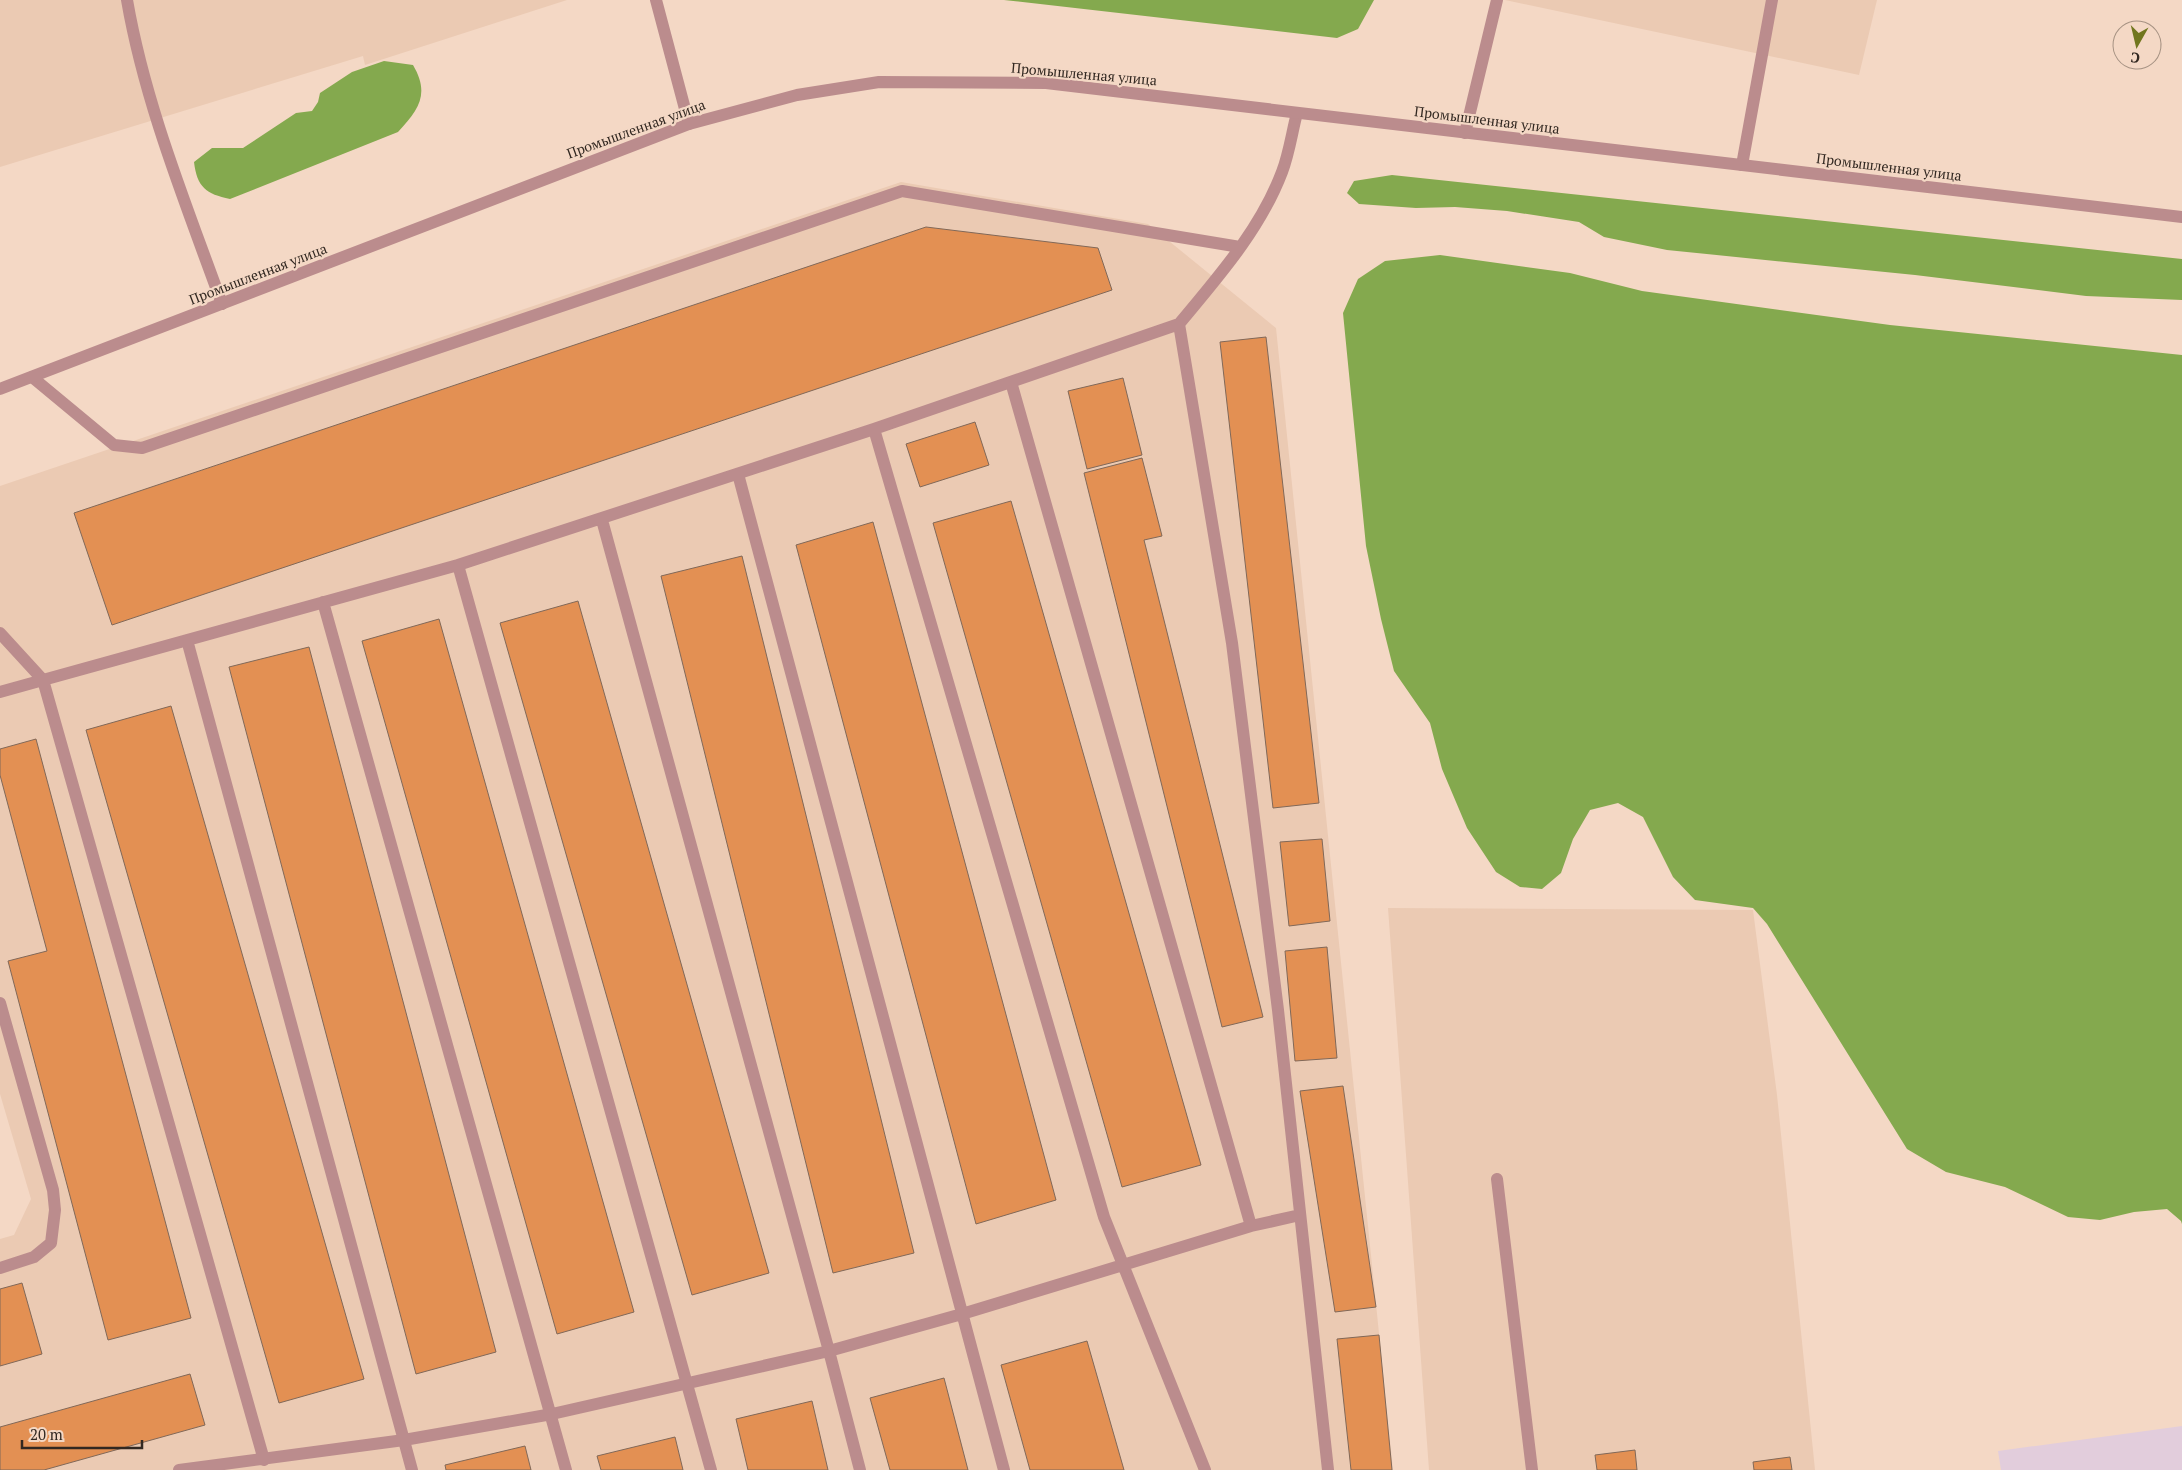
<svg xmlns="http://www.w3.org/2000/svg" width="2182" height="1470" viewBox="0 0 2182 1470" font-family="'PT Serif',serif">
<rect width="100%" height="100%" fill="#f4d8c5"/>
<!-- commercial -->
<path fill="#e2cddc" d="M2182,1426v44h-181l-3,-19z"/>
<!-- built -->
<path fill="#ebcab3" d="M0,0h567l-202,65 -2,-9 -363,111z
M1505,0h372l-18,75z
M901,182l247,42 128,104 117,1142h-1393v-231l14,-4 17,-36 -31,-105v-608z
M1388,908l365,2 24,185 38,375h-386z"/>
<!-- forest -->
<path fill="#84a94e" d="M1004,0h370l-16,29 -21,9z
M384,61l29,4c17,29 6,44 -15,67l-168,67c-24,-5 -33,-12 -36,-37l18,-14h31l53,-35 16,-2 6,-9 2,-9 32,-21z
M1392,175l790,84v41l-96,-4 -171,-21 -248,-25 -63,-13 -25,-15 -72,-11 -52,-4 -39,1 -57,-4 -12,-11 7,-12z
M1440,255l130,18 72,18 248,34 292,30v869l-1,-3 -14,-12 -33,3 -34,8 -32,-3 -63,-30 -59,-15 -39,-23 -140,-225 -14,-16 -58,-8 -22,-23 -30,-60 -25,-14 -28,7 -17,29 -12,34 -19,16 -22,-2 -24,-15 -29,-44 -25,-59 -12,-46 -36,-52 -13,-52 -15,-73 -23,-233 15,-34 27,-18z"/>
<!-- building -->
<path fill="#e39053" stroke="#816858" d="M926,227l172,21 14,42 -1000,335 -38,-112z
M1266,337l53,466 -46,5 -53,-466z
M1123,378l19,77 -55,14 -19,-78z
M975,422l14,43 -69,22 -14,-43z
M1142,458l20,78 -18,4 119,477 -41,10 -138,-554z
M1011,501l190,664 -79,22 -189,-664z
M873,522l183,678 -80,24 -180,-679z
M742,556l172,697 -81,20 -172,-697z
M578,601l191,672 -77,22 -192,-672z
M439,619l195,693 -77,22 -195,-693z
M309,647l187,705 -80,22 -187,-707z
M171,706l193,673 -85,24 -193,-673z
M36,739l155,579 -83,22 -100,-379 39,-10 -47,-176v-26z
M1322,839l8,82 -41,5 -9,-84z
M1327,947l10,111 -42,3 -10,-110z
M1343,1086l33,221 -41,5 -35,-221z
M22,1283l20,71 -42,12v-77z
M1379,1335l13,135h-41l-14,-131z
M1087,1341l37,129h-94l-29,-105z
M190,1374l15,51 -161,45h-44v-43z
M944,1378l24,92h-78l-20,-72z
M812,1401l16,69h-80l-12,-51z
M675,1437l8,33h-82l-4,-14z
M525,1446l6,24h-85l-1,-5z
M1635,1450l2,20h-40l-2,-15z
M1790,1457l2,13h-38l-1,-8z"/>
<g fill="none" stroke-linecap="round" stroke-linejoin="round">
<!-- lane -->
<path stroke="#bb8c8d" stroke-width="12" d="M127,0c18,104 59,204 95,304
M656,0l33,124
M1297,113c-5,19 -8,41 -15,59 -22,58 -64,105 -103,152l53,319 46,367 50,460
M1465,133l32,-133
M1742,165l30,-165
M32,377l82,68 28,3 760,-257 338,56
M1011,382l240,844
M874,429l230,788 101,253
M738,474l266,996
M602,520l227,831 31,119
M458,565l253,905
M323,602l243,868
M0,633l43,47 415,-115 416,-136 305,-105
M187,640l225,830
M0,692l43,-12 221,780
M0,1003l53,187 2,20 -4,33 -17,14 -34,11
M1497,1179l35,291
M179,1470l225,-30 148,-26 277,-63 133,-37 289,-88 49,-11"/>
<!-- street -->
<path stroke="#bb8c8d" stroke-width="12" d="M0,389l689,-265 108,-29 82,-13 167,1 1136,134"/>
</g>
<g text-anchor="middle" stroke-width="4.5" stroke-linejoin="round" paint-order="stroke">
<!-- street labels -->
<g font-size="14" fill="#322821" stroke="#f4d8c5">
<text transform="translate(1084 74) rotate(5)" y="5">Промышленная улица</text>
<text transform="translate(1487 120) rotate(7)" y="5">Промышленная улица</text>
<text transform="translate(636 129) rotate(-20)" y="5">Промышленная улица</text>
<text transform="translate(1889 167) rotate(7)" y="5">Промышленная улица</text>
<text transform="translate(258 274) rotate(-21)" y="5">Промышленная улица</text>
</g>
</g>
<!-- north arrow -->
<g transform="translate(2137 45) rotate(188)"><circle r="24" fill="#f4d8c5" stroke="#a69283"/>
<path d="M0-4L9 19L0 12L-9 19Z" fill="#71761e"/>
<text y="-8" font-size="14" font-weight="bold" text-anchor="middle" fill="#322821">С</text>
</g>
<!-- scale -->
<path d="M22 1440v8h120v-8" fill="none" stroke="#322821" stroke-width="2.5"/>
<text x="30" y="1440" font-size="15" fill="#322821" stroke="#f4d8c5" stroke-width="4" paint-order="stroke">20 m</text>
</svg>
